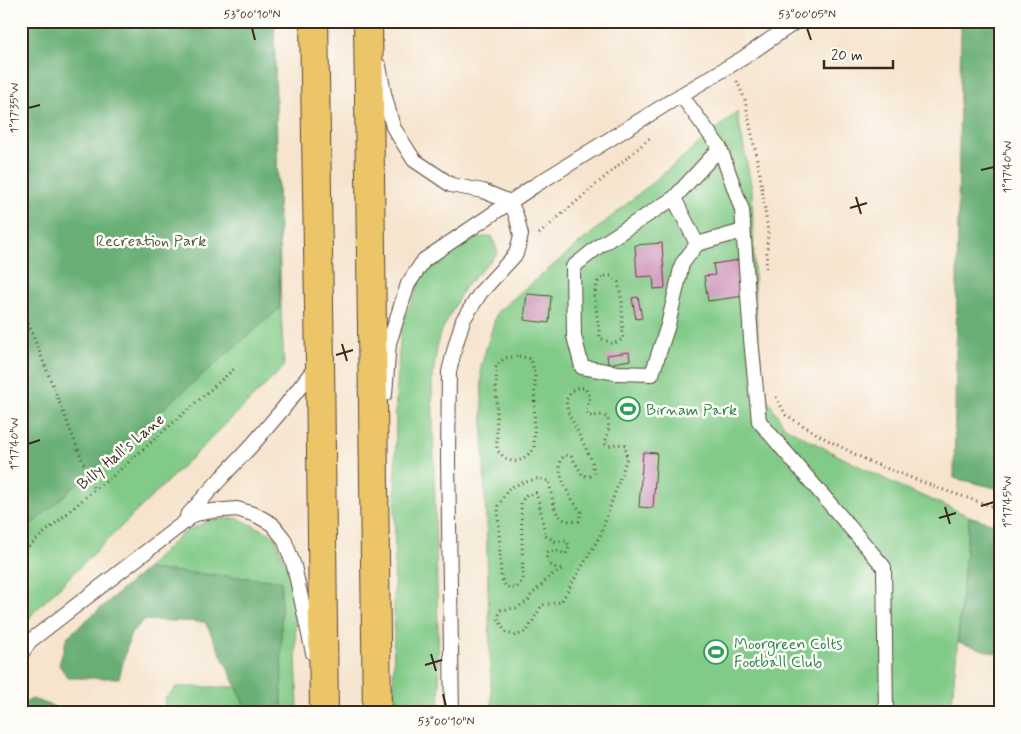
<svg xmlns="http://www.w3.org/2000/svg" width="1021" height="734" viewBox="0 0 1021 734" font-family="Mynerve,sans-serif">
<rect width="100%" height="100%" fill="#fdfcf7"/>
<filter id="ink" filterUnits="userSpaceOnUse"><feTurbulence type="fractalNoise" baseFrequency=".02" numOctaves="2"/><feDisplacementMap in="SourceGraphic" scale="10" xChannelSelector="R" yChannelSelector="G"/><feConvolveMatrix kernelMatrix="1 2 1 2 8 2 1 2 1" color-interpolation-filters="sRGB"/></filter>
<filter id="wash" filterUnits="userSpaceOnUse"><feTurbulence type="fractalNoise" baseFrequency=".0096" numOctaves="4" result="noise"/><feDisplacementMap in="SourceGraphic" scale="20" xChannelSelector="R" yChannelSelector="G"/><feGaussianBlur stdDeviation="1.12" result="paint"/><feColorMatrix in="noise" values="0 0 0 0 0 0 0 0 0 0 0 0 0 0 0 0 0 1.4 0 .05"/><feComposite in="paint" operator="in"/></filter>
<g filter="url(#wash)">
<rect width="100%" height="100%" fill="#f6e4ce"/>
<!-- green -->
<path fill="#81ca87" stroke="#5e7a52" d="M21,21h253l7,288 3,58 -250,245 -13,16z
M737,112l15,78 3,113 8,89 22,35 52,28 60,30 72,31 -18,197h-459l-11,-347 16,-54z
M492,236l6,17 -34,35 -25,48 -7,44 8,333h-47l3,-316 5,-71 22,-51 49,-36z
M238,518l37,18 19,50 4,127h-16l-1,-132 -135,-12 35,-35 29,-14z
M176,687h61l10,26h-83l1,-14z"/>
<!-- forest -->
<path fill="#68ae74" stroke="#526c49" d="M21,21h253l6,287 -145,125 -114,101z
M961,21h39v468l-46,-11z
M969,516l31,10v129l-42,-13z
M146,569l135,12 1,132h-35l-10,-26 -32,-65 -61,-2 -14,15 -11,43h-51l-9,-13 8,-28z
M32,699l21,7 6,7h-38v-8z"/>
<g id="blocks">
<!-- building -->
<path fill="#d096bd" d="M662,243l3,45 -11,1 -1,-13 -16,1 -2,-32z
M739,260l6,36 -37,5 -4,-25 11,-1 -2,-11z
M527,294l24,2 -2,27 -25,-3z
M638,297l4,21 -6,1 -4,-21z
M629,352l1,8 -22,4 -1,-9z
M643,452l14,1 -4,55 -14,-1z"/>
</g>
</g>
<g filter="url(#ink)">
<use href="#blocks" fill-opacity="0" stroke="#574638" stroke-width="1"/>
<g fill="none" stroke-linecap="round" stroke-linejoin="round">
<!-- service casing -->
<g stroke="#574638" stroke-width="16">
<path id="service" d="M379,66l5,27 9,34 21,33 37,25 32,6 27,11 6,13 5,20 -5,19 -35,38 -18,28 -8,27 -6,25 -1,87 4,254
M681,95l39,53 22,62 9,129 8,82 125,146 2,146
M720,148l-46,50 -75,48 -26,21 1,69 8,31 35,6 35,1 16,-49 14,-61 15,-20 46,-13
M674,198l23,46
M385,394l4,-51 19,-59 16,-24 110,-74 147,-91 62,-37 54,-37
M187,516l35,-39 31,-33 29,-34 36,-46
M21,654l9,-13 165,-127 17,-3 25,-2 19,6 16,9 12,15 10,27 19,87"/>
</g>
<!-- trunk casing -->
<g stroke="#574638" stroke-width="30">
<path id="trunk" d="M314,21l6,341 4,351
M368,21l9,692"/>
</g>
<!-- path -->
<path stroke="#574638" stroke-width="3" stroke-dasharray="1 4" stroke-linecap="butt" d="M737,81l8,19 15,74 8,58 -2,36
M539,234l111,-96
M605,276h6l7,6 4,20 1,37 -10,5 -13,-6 -6,-44 4,-12z
M21,305l73,185
M519,356l12,3 4,14 -1,76c-14,14 -22,18 -37,1l-1,-84 9,-8z
M577,388h8l5,9 -4,14 3,5 13,-1 6,3 1,10 -4,16 4,2 8,-2 8,1 2,13 -27,78 -39,66 -19,3 -15,26 -11,5 -11,-4 -7,-14 3,-8 15,-2 12,-7 3,-6 21,-20 11,-6 -10,-2 -7,-7 2,-8 10,-1 8,3 3,-6 -2,-7h-12l-9,-5c-4,-14 -5,-29 -10,-43l-9,1 -6,8 2,78 -7,8 -10,-1 -5,-9 -3,-72 11,-18 12,-5 16,-4 12,2c1,6 5,28 8,32 4,8 14,9 22,8l2,-9c-9,-12 -31,-43 -16,-57l6,1 12,20h7l4,-4 -2,-11 -24,-49 -2,-12 6,-9z
M776,397l10,18 36,22 48,25 68,26 62,21
M21,553l73,-63 19,-14 122,-108"/>
<!-- service -->
<use href="#service" stroke="#fff" stroke-width="14"/>
<!-- trunk -->
<use href="#trunk" stroke="#edc569" stroke-width="28"/>
</g>
</g>
<!-- ticks -->
<path fill="none" stroke="#3b2a1e" stroke-width="2" d="M252,28l3,12M807,28l4,12M28,108l12,-3M981,170l13,-3M856,197l5,17M850,208l17,-5M342,344l5,17M336,355l17,-5M28,444l12,-4M981,506l13,-4M945,507l5,17M939,518l17,-5M431,654l5,17M425,665l17,-5M443,694l3,12"/>
<!-- icons -->
<defs>
<g id="stadium-ring" transform="scale(1.25)"><circle r="9.5" fill="#fdfcf7" stroke="#2e9e5b" stroke-width="1.5"/><path d="M0-5a6.5 5 0 1 0 0 10a6.5 5 0 1 0 0-10ZM-3.5-1.8h7v3.6h-7Z" fill="#2e9e5b"/></g>
</defs>
<g fill-rule="evenodd">
<use href="#stadium-ring" x="628" y="409"/>
<use href="#stadium-ring" x="716" y="652"/>
</g>
<g text-anchor="middle" stroke-width="5" stroke-linejoin="round" paint-order="stroke">
<!-- park labels -->
<g font-size="16" fill="#505a3e" stroke="#fdfcf7">
<text x="151" y="246">Recreation Park</text>
</g>
<!-- leisure labels -->
<g font-size="16" fill="#27864d" stroke="#fdfcf7" text-anchor="start">
<text x="646" y="415">Birnam Park</text>
<text x="734" y="649">Moorgreen Colts<tspan x="734" dy="18">Football Club</tspan></text>
</g>
<!-- street labels -->
<g font-size="16" fill="#3b2a1e" stroke="#fdfcf7">
<text transform="translate(120 451) rotate(-40)" y="6">Billy Hall's Lane</text>
</g>
</g>
<!-- margin -->
<rect width="1021" height="734" fill="none" stroke="#fdfcf7" stroke-width="55"/>
<!-- scale -->
<path d="M824 60v8h69v-8" fill="none" stroke="#3b2a1e" stroke-width="2.5"/>
<text x="831" y="60" font-size="15" fill="#3b2a1e" stroke="#fdfcf7" stroke-width="4" paint-order="stroke">20 m</text>
<rect x="28" y="28" width="966" height="678" fill="none" stroke="#3b2a1e" stroke-width="2"/>
<g font-size="12" text-anchor="middle" fill="#3b2a1e">
<text x="252" y="18">53°00'10"N</text>
<text x="807" y="18">53°00'05"N</text>
<text transform="translate(14 108) rotate(-90)" y="4">1°17'35"W</text>
<text transform="translate(1007 167) rotate(-90)" y="4">1°17'40"W</text>
<text transform="translate(14 444) rotate(-90)" y="4">1°17'40"W</text>
<text transform="translate(1007 502) rotate(-90)" y="4">1°17'45"W</text>
<text x="446" y="725">53°00'10"N</text>
</g>
</svg>
